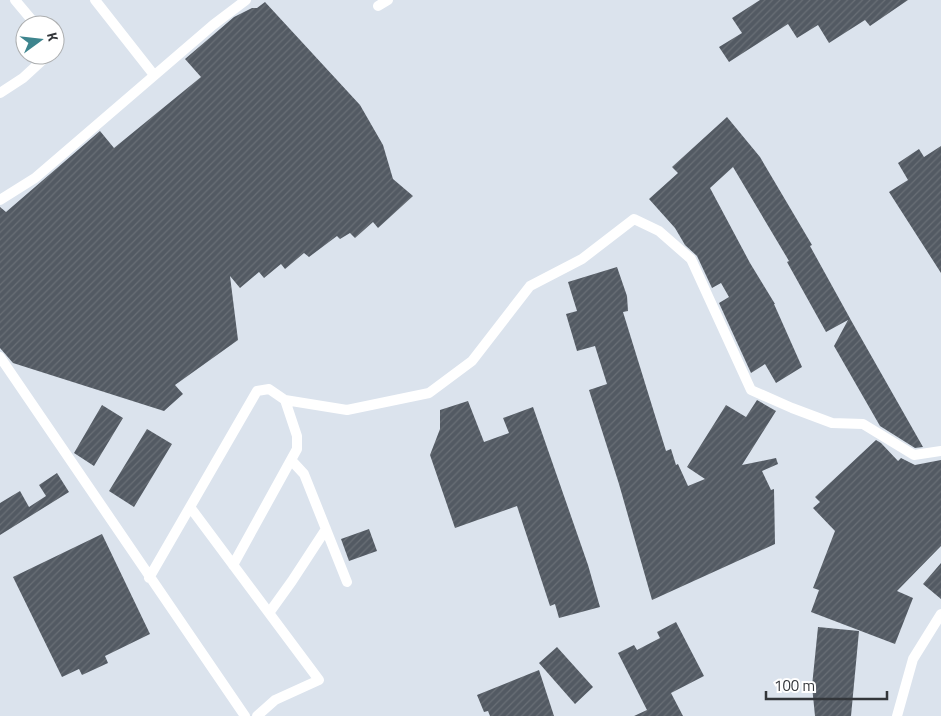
<svg xmlns="http://www.w3.org/2000/svg" width="941" height="716" viewBox="0 0 941 716" font-family="'Titillium Web',sans-serif">
<defs>
<pattern id="building-hatch" width="6" height="6" patternUnits="userSpaceOnUse" patternTransform="scale(1.25)"><rect width="6" height="6" fill="#535a63"/><path d="M-1 1l2-2M0 6l6-6M5 7l2-2" fill="none" stroke="#696f76"/></pattern>
</defs>
<rect width="100%" height="100%" fill="#dbe3ed"/>
<!-- building -->
<path fill="url(#building-hatch)" d="M760,0h148l-38,26 -5,-6 -36,23 -11,-18 -21,13 -9,-14 -59,38 -10,-15 23,-14 -10,-15z
M265,2l95,103 23,40 10,34 20,17 -35,32 -5,-6 -18,16 -5,-5 -10,6 -3,-3 -28,21 -5,-4 -19,16 -4,-5 -17,14 -5,-6 -19,16 -10,-12 8,64 -63,45 8,9 -19,17 -151,-48 -13,-15v-141l6,5 94,-81 14,17 87,-71 -16,-18 49,-42 18,-9h5z
M727,117l33,40 52,88 -2,1 42,76 71,125 -8,1 -35,-22 -46,-80 14,-26 -22,12 -39,-70 2,-1 -56,-94 -23,21 40,75 25,41h-1l28,63 -26,16 -11,-19 -14,9 -32,-70 10,-6 -8,-14 -9,5 -15,-32 -12,-11 -10,-17 -26,-29 29,-26 -6,-6z
M941,146v127l-52,-81 19,-12 -10,-17 21,-14 5,8z
M617,267l10,29 1,15 -5,1 43,139 5,-2 5,16 2,-1 10,22 17,-7 -18,-12 39,-62 20,12 11,-17 19,11 -34,54 34,-7 2,6 -16,7 9,19 3,-1 1,55 -123,56 -33,-116 -30,-94 18,-6 -12,-38 -18,5 -11,-37 11,-3 -9,-29z
M468,401l16,41 25,-9 -6,-15 30,-11 55,158 12,42 -41,11 -4,-14 -5,2 -33,-100 -62,22 -25,-73 10,-26v-19z
M102,405l21,13 -29,48 -20,-13z
M147,429l25,15 -38,63 -25,-16z
M876,440l5,3 17,18 3,-3 14,7 26,-5v86l-44,45 16,7 -18,46 -84,-32 8,-22 -6,-2 22,-57 -22,-23 7,-6 -5,-5z
M57,473l12,19 -69,43v-32l20,-12 9,16 17,-11 -7,-11z
M369,529l8,22 -28,10 -8,-22z
M102,534l48,100 -45,22 3,7 -26,12 -3,-6 -17,8 -49,-100z
M941,563v36l-18,-15z
M676,622l28,54 -33,17 12,23h-49l13,-6 -29,-57 16,-8 3,5 23,-12 -3,-6z
M818,627l41,4 -8,85h-36l-3,-30z
M557,647l36,40 -18,17 -36,-41z
M539,670l15,46h-64l-2,-5 -4,1 -7,-17z"/>
<g fill="none" stroke-linecap="round" stroke-linejoin="round">
<!-- minor -->
<path stroke="#fff" stroke-width="10" d="M15,0l21,25
M95,0l59,75
M378,6l10,-6
M55,47v1
M0,93l23,-15 25,-23
M0,200l35,-22 178,-153 33,-25
M0,357l245,359
M292,461l12,13 43,108
M190,507l129,173 -44,20 -18,16
M233,565l64,-116v-13l-12,-36
M149,578l108,-187 12,-2 16,11 62,10 82,-17 43,-32 58,-75 52,-27 52,-40 25,12 32,28 60,131 41,18 40,15 31,1 51,31 27,-4
M269,613l23,-32 34,-52
M897,716l16,-57 28,-45"/>
</g>
<!-- north arrow -->
<g transform="translate(40 40) rotate(75)"><circle r="24" fill="#ffffff" stroke="#adafb0"/>
<path d="M0-4L9 19L0 12L-9 19Z" fill="#3e858e"/>
<text y="-8" font-size="14" font-weight="bold" text-anchor="middle" fill="#33363a">K</text>
</g>
<!-- scale -->
<path d="M766 691v8h121v-8" fill="none" stroke="#33363a" stroke-width="2.5"/>
<text x="774" y="691" font-size="15" fill="#33363a" stroke="#ffffff" stroke-width="4" paint-order="stroke">100 m</text>
</svg>
